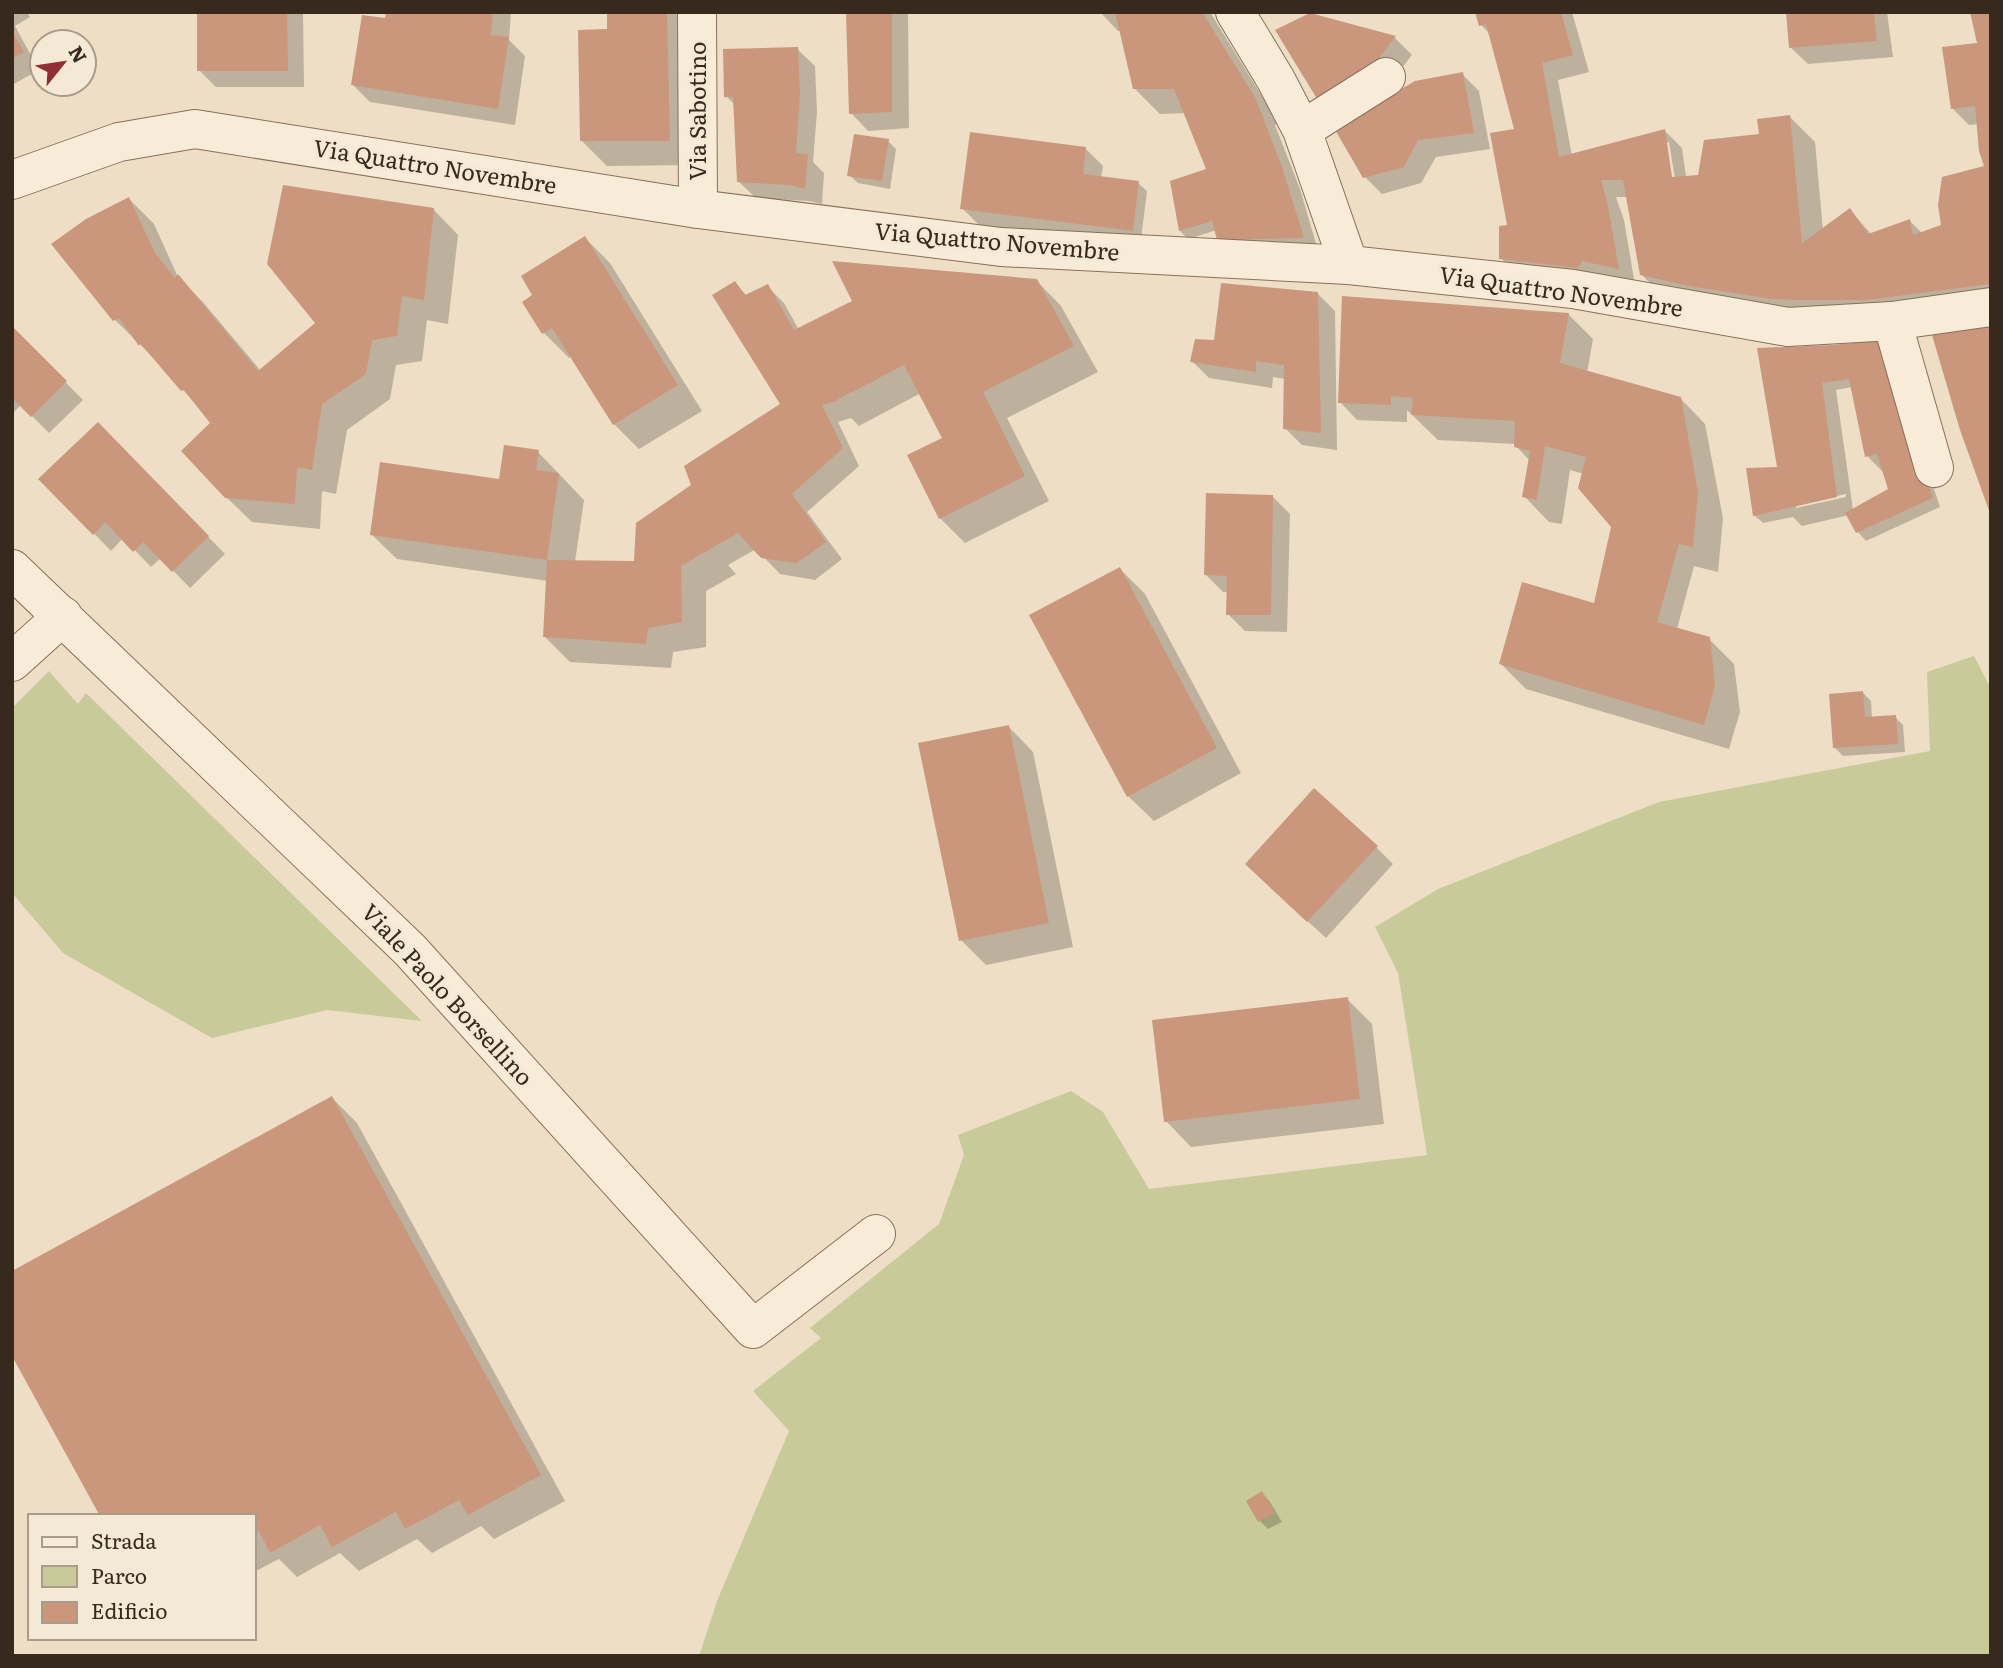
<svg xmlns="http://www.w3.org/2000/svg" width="2003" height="1668" viewBox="0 0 2003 1668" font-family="Literata,serif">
<rect width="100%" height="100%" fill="#eddec5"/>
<!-- green -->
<path fill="#c8cb99" d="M1974,656l17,33v967h-1292l18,-55 72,-170 -36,-40 68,-53 -11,-10 129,-104 25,-69 -6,-20 113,-44 32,21 46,77 278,-34 -29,-182 -23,-46 63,-38 221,-87 271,-51 -3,-79z
M49,671l29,33 8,-11 336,328 -95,-11 -115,28 -149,-85 -51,-60v-185z"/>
<!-- shadow -->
<path fill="#0003" fill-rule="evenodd" d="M12,12h15l3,5 -15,9 24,44 -27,15z
M198,12h105l1,75h-88l-17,-17z
M387,12h124l-2,28 16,16 -10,69 -145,-23 -17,-17 33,-65z
M609,12h82l4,153 -88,1 -25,-25 26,-111z
M848,12h60l1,116 -41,3 -17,-18z
M1100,12h110l69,112 -4,1 25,64 19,65 -83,2 -19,-26 -29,9 -8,-8 30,-55 -23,-63 -27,1 -26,-26 -13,-57h-3z
M1477,12h95l17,60 -31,8 14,76 93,-25 17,17 4,29 13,-1 91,-59 25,25 8,88 27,-20 22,25 38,-14 12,12 21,-7 43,-59 -8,-43 -9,1 -17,-17 39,-96v291l-196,13 -136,-24 -18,-18 -13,-77h-12l8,23 11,65 -117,-10 -17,-17 8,-31 7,-97 -25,-95 -10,-10zM1669,142l6,37h-4l-5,-36z
M1787,12h100l6,45 -85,7 -18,-17z
M1310,15l85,23 17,17 -28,36z
M797,49l18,17 2,46 -4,50 11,11 -2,31 -13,-3 -53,-3 -18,-17 -3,-76 -9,-9z
M1462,74l17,17 11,58 -54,8 -15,26 -39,11 -17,-17z
M888,141l8,8 -6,40 -32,-6 -9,-8z
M1086,149l17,17 -2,12 37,5 9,8 -6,48 -48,1 -114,-15 -17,-17z
M129,199l25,25 24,53 24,24 59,70 56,-48 116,-114 25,26 -10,89 -21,-4 -5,41 -26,4 -6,34 -43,31 -11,64 -14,-3 -2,38 -68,-7 -26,-25 -14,-74 -48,-55 -49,-48z
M585,238l25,25 92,148 -63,38 -25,-25 -42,-68 -3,2 -25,-25 -20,-31 10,-7z
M1036,280l25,26 37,66 -91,46 42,83 -84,42 -25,-25 4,-80 -25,-44 -60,32 -8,-8 -13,4 21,44 -52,46 35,47 -27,21 -35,-6 -24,-25 -28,16 8,9 -30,17v56l-33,5 -2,16 -101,-6 -25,-25 3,-56 -151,-22 -26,-25 130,-53 37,-29 46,48 -9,62 61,1 58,-78 89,-80 -48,-122 12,13 20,-10 17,17 15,27z
M1318,294l17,17 2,139 -35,-5 -17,-17v-49l-12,-2 -1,11 -63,-10 -17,-17 24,-19z
M1344,297l224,17 25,25 -6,34 93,25 25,26 18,94 -5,54 -24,-6 -17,63 32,10 25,25 6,48 -11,37 -203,-60 -25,-25 94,-59 18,-78 -29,-53 -14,-4 -8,54 -13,-2 -25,-26 6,-35 -14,-15v-2l-78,-4 -31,-30v12l-50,-2 -17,-18z
M12,328l71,72 -34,33 -28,-28 -9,9z
M1759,349l142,10 38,128 -5,2 6,18 -74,34 -8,-9 -9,-17 -47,11 -9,-9 -30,6 -9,-8 25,-47zM1852,387l15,69 17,17 7,16 -38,21 -17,-120zM1846,494v3l-50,11v-3z
M98,424l127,130 -35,34 -29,-30 -10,9 -28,-29 -12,13 -70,-72z
M1273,497l17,17 -3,118 -42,-1 -17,-17 1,-22h-6l-17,-17z
M1120,569l25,25 96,179 -87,48 -26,-25z
M1863,693l8,8 1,17 23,-1 8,8 2,27 -62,4 -8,-8z
M1008,726l25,26 40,195 -87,18 -25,-25z
M1376,847l17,17 -67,74 -62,-57z
M1347,999l25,25 12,100 -193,23 -25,-26z
M332,1098l25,25 208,378 -71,38 -13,-13 -49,27 -15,-14 -58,32 -19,-18 -43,24 -18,-18 -25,13v-56z
M1262,1493l8,9 12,20 -14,7 -8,-8 -12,-20z"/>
<!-- building -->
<path fill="#ca977c" d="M197,12h90l1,59h-91z
M386,12h107l-2,23 18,2 -11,72 -147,-24 11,-70 23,3z
M607,12h60l3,129h-90l-2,-111 29,-1z
M846,12h46v100l-43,2z
M1115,12h87l54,87 27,71 21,68 -87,2 -5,-19 -33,10 -9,-50 36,-12 -32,-80h-41z
M1475,12h86l12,43 -31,8 17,94 106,-28 7,48 26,-2 6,-35 55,-6 -2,-15 33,-4 12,128 48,-35 18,26 42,-15 3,16 28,-10 -3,-20 4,-28 42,-11 -5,-15 -4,-45 -24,3 -9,-62 35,-4 -7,-31h21v272l-125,16h-71l-23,-1 -83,-13 -49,-11 -17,-95h-22l6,21 12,68 -37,-8 -4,7 -79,-9v-33l8,-1 -17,-92 24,-4 -28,-105 -7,2z
M1786,12h88l3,29 -88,7z
M1310,13l86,23 -29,38 -48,28 -44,-72z
M12,32l12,20 -12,7z
M798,47l2,47 -4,59 12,1 -3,35 -15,-4 -53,-3 -4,-85h-9l-1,-48z
M1463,72l11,61 -56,7 -14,27 -41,11 -29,-50 81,-47z
M970,132l116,15 -3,27 56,7 -6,50 -173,-22z
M854,134l35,5 -7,42 -35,-5z
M283,185l151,23 -10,92 -22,-4 -5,40 -25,4 -6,34 -44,30 -10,66 -15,-3 -2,37 -70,-6 -44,-47 29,-28 -26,-33 -3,1 -41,-48 -1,3 -20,-28 -6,3 -62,-77 35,-25 43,-22 26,56 20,25 3,-4 80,97 57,-48 -48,-59z
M585,236l93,149 -65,40 -61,-97 -10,6 -20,-32 10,-7 -11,-19z
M832,261l205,18 37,67 -91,46 42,84 -86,43 -32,-64 35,-17 -38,-73 -71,37 -11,3 21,43 -51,46 34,48 -29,21 -36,-5 -23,-25 -57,33 1,56 -34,6 -2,16 -103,-7 4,-77 87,1 2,-38 55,-38 -7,-19 96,-62 -68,-109 23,-14 10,14 23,-11 26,46 58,-29z
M1221,283l97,9 3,141 -38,-4 1,-64 -28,-4v11l-66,-10 5,-23 19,1z
M1342,296l227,17 -9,50 121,34 17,95 -5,55 -14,-3 -22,78 53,15 5,49 -11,39 -205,-61 23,-82 72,21 17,-76 -33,-39 8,-31 -41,-11 -8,54 -15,-3 8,-46 -16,-4 1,-26 -104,-6 2,-17 -22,-2v9l-53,-2z
M12,326l55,55 -36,36 -19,-19z
M1991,326v190l-31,-86 -28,-95z
M1885,340l48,158 -77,35 -11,-20 43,-24 -11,-35 -12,3 -16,-78 -27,4 15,114 -84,19 -7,-48 31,-1 -20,-119 75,-3z
M98,422l111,114 -37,36 -29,-30 -10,10 -28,-30 -12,13 -55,-56z
M504,445l35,5 -3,20 23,3 -12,87 -177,-25 10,-73 119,17z
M1206,493l67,2 -2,120h-45l1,-39 -23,-1z
M1120,567l97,181 -90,49 -98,-182z
M1863,691l2,26 31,-2 2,29 -65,4 -4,-54z
M1009,725l40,198 -90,18 -41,-198z
M1314,788l64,58 -71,76 -62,-58z
M1348,997l12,102 -196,23 -12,-102z
M332,1096l209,379 -73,40 -9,-15 -54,29 -9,-17 -64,35 -12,-22 -50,28 -11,-22 -5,3v-18h-154l-88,-160v-85z
M1262,1491l13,22 -17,9 -12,-21z"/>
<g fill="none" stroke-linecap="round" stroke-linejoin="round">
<!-- minor casing -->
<g stroke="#87705c" stroke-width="40">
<path id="minor" d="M697,12l1,197
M1235,12l41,68 26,50 47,135
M1302,130l84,-53
M1892,321l42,147
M12,569l398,381 343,379 123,-95
M12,662l51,-46"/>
</g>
<!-- tertiary casing -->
<g stroke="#87705c" stroke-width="40">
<path id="tertiary" d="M12,180l107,-38 76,-13 503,80 303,38 348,18 224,24 215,38 104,-6 99,-14"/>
</g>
<!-- minor -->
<use href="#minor" stroke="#f8ecd8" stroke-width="38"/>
<!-- tertiary -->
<use href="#tertiary" stroke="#f8ecd8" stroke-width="38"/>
</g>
<g text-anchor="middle" stroke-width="6" stroke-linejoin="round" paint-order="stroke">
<!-- street labels -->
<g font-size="23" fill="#38291f" stroke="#f4e9d4">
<text transform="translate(698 111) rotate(-90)" y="8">Via Sabotino</text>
<text transform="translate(435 167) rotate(9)" y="8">Via Quattro Novembre</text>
<text transform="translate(997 242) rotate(5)" y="8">Via Quattro Novembre</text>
<text transform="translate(1561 292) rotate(8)" y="8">Via Quattro Novembre</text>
<text transform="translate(447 995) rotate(47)" y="8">Viale Paolo Borsellino</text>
</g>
</g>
<!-- border -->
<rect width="2003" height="1668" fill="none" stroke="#38291f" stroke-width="28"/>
<!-- legend -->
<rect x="28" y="1514" width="228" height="126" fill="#f4e9d4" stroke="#a99c8c" stroke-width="2"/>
<rect x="42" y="1537" width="35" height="10" fill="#f8ecd8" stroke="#a99c8c" stroke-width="2"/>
<text x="91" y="1549" font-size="21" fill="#38291f">Strada</text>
<rect x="42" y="1566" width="35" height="21" fill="#c8cb99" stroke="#a99c8c" stroke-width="2"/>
<text x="91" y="1584" font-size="21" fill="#38291f">Parco</text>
<rect x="42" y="1602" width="35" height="21" fill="#ca977c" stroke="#a99c8c" stroke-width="2"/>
<text x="91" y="1619" font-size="21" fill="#38291f">Edificio</text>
<!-- north arrow -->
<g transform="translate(63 63) rotate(60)"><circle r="33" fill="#f4e9d4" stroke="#a99c8c" stroke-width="2"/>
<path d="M0-5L12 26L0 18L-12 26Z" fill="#942e35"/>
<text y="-10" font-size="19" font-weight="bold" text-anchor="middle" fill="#38291f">N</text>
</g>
</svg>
